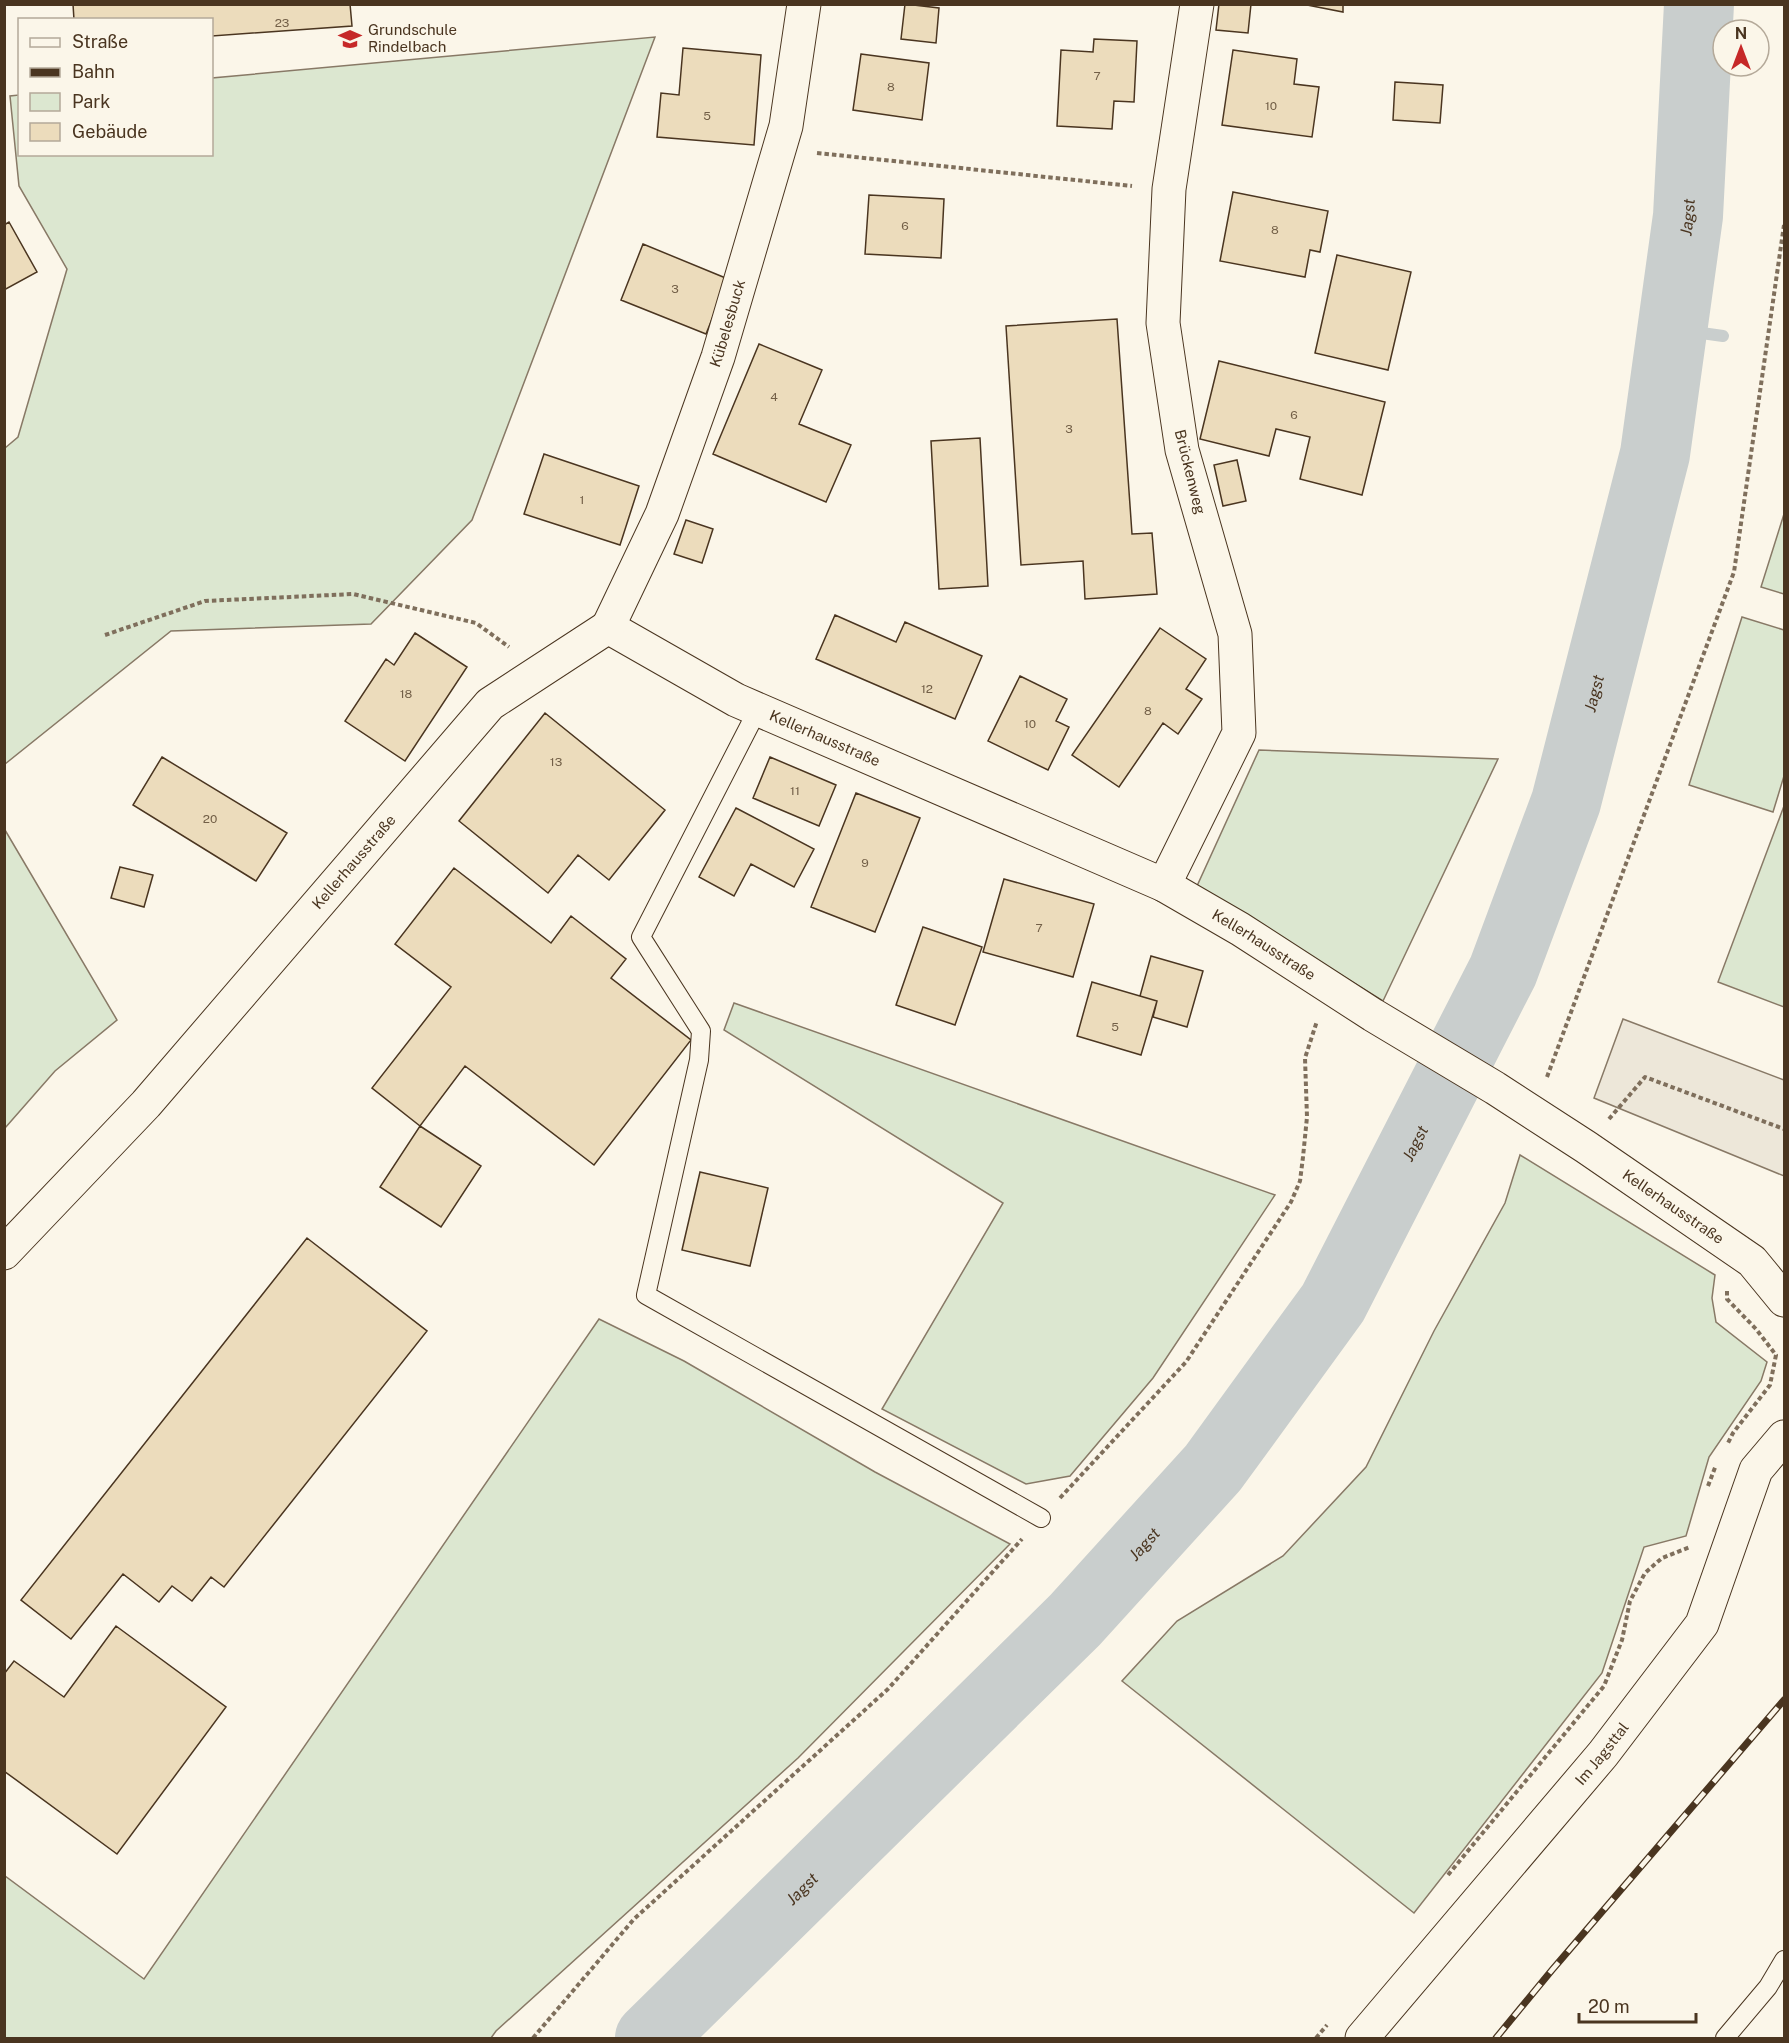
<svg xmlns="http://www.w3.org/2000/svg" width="1789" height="2043" viewBox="0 0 1789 2043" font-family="'Public Sans',sans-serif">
<rect width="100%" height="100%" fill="#fbf6e9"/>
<!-- green -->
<path fill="#dce7d0" stroke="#887966" stroke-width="1.5" d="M655,37l-183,483 -101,104 -200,7 -166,133v-316l13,-11 49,-168 -48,-83 -9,-90 9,-1 1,59h192v-76z
M1784,514v80l-23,-7z
M1742,617l42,13v146l-11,36 -84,-27z
M1259,750l239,9 -115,242 -186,-115z
M1784,806v201l-66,-25z
M5,830l112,190 -62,51 -50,57z
M734,1003l541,192 -122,183 -83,98 -44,8 -144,-75 121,-206 -279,-173z
M1520,1155l195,120 -3,23 4,24 51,40 -6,19 -52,76 -23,79 -42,11 -42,126 -188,240 -292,-232 55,-60 106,-65 83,-89 68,-136 71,-128z
M599,1319l85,42 191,111 135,72 -212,214 -302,273 -5,7h-486v-162l139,103z"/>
<!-- parking -->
<path fill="#ede7d9" stroke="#887966" stroke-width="1.5" d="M1623,1019l161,61v96l-190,-78z"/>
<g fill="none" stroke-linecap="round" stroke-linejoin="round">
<!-- stream -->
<path stroke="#c9cecd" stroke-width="12" d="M1673,329l50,7"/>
<!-- river -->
<path stroke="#c9cecd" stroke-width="70" id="s1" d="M650,2038l425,-418 138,-152 120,-165 170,-332 63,-169 89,-348 33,-238 11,-212"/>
</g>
<!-- building -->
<path fill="#ecdcbc" stroke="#4a3520" stroke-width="1.5" d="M73,4h277l2,22 -140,10v-16h-138z
M905,4l34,4 -3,35 -35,-4z
M1219,4h32l-3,29 -32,-3z
M1302,4h41v8z
M1094,39l43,2 -3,61 -20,-1 -2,28 -55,-3 4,-76 32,2z
M683,48l78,7 -7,90 -97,-8 4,-44 18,2z
M1233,50l64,9 -3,25 25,3 -7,50 -90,-12z
M861,54l68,9 -7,57 -69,-10z
M1395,82l48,3 -3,38 -47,-3z
M1233,192l95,19 -8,41 -10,-2 -5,27 -85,-16z
M869,195l75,4 -3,59 -76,-4z
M9,222l28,50 -33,18v-65z
M643,244l85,35 -22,55 -85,-34z
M1337,255l74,17 -23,98 -73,-17z
M1117,319l15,215 20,-1 5,61 -72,5 -2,-38 -62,4 -15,-239z
M759,344l63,26 -23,54 52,21 -25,57 -113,-48z
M1219,361l166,41 -23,93 -62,-16 10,-42 -34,-8 -7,27 -69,-17z
M980,438l8,148 -49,3 -8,-148z
M544,454l95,32 -19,59 -96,-31z
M1237,460l9,41 -23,5 -9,-41z
M686,520l27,9 -11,34 -28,-9z
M835,615l61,27 9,-20 77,34 -27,63 -139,-60z
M1160,628l46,31 -20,30 16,10 -24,35 -15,-11 -44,64 -47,-32z
M415,633l52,34 -62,94 -60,-40 41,-62 8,6z
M1020,676l47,23 -11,22 13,6 -21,43 -60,-29z
M545,713l120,97 -56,70 -31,-25 -30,38 -89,-72z
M162,757l125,76 -31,48 -123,-76z
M770,757l66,28 -17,41 -66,-28z
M856,793l64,25 -45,114 -64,-25z
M736,808l78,41 -20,38 -43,-23 -17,32 -35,-19z
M120,867l33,8 -9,32 -33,-9z
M454,868l97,75 20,-27 55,43 -15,19 80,62 -97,125 -129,-99 -45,60 -48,-38 79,-101 -56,-43z
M1004,879l90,25 -21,73 -90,-25z
M923,927l59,20 -27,78 -59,-20z
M1151,956l52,15 -16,56 -34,-10 4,-16 -17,-5z
M1092,982l65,19 -16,54 -64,-19z
M420,1126l61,40 -40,61 -61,-40z
M700,1172l68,16 -18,78 -68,-16z
M307,1238l120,93 -203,256 -13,-10 -19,24 -20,-15 -13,16 -36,-28 -52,65 -50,-39z
M116,1626l110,81 -109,147 -113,-83v-97l10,-13 50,36z"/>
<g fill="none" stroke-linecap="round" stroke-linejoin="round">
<!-- service casing -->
<g stroke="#4a3520" stroke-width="20">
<path id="service" d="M758,709l-117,228 60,94 -2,29 -53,235 395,223
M1725,2038l43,-51 16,-27"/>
</g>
<!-- minor casing -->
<g stroke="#4a3520" stroke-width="35">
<g id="minor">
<path id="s2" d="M608,627l128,73 428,185 76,44 133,86 122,73 91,59 166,114 32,39"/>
<path id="s3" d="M608,627l54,-113 56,-157 68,-231 18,-122"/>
<path d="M1164,885l75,-152 -4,-99 -53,-184 -19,-127 6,-134 28,-185"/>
<path id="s4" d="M4,1253l142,-149 344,-400 118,-77"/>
<path id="s5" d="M1362,2038l241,-284 99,-130 54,-154 28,-33"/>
</g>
</g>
<!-- path -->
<path stroke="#7f6f5c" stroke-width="4" stroke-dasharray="4.5 3" stroke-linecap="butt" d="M817,153l315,33
M105,635l100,-34 148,-7 123,29 33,24
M1547,1077l187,-505 50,-347
M1609,1119l36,-42 139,52
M1727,1291v8l29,30 20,26 -6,30 -37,48 -5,10
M1708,1486l8,-21
M1060,1498l126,-136 105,-160 9,-21 3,-24 4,-40 -2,-59 12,-37
M1448,1875l156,-189 18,-46 8,-39 15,-28 17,-15 28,-11
M533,2038l101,-119 254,-230 134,-150
M1316,2038l11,-13"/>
<!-- service -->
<use href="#service" stroke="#fbf6e9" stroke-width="18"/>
<!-- minor -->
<use href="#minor" stroke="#fbf6e9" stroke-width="33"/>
<!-- rail casing -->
<g stroke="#4a3520" stroke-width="7">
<path id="rail" d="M1496,2038l56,-68 232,-270"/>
</g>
<!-- rail -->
<use href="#rail" stroke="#fbf6e9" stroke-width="4.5" stroke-dasharray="14" stroke-linecap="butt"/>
</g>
<!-- icons -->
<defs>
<g id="school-bare" transform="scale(1.8)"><path d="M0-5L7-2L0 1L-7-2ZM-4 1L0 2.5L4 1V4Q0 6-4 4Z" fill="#c62828" stroke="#fbf6e9" stroke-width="2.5" paint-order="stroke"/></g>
</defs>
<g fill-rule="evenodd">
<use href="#school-bare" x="350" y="39"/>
</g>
<g text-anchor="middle" stroke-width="4.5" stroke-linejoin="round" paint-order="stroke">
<!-- number labels -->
<g font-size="12" fill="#725f47">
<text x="282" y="27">23</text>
<text x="1097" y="80">7</text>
<text x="891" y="91">8</text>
<text x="1271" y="110">10</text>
<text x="707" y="120">5</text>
<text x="905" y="230">6</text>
<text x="1275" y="234">8</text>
<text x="675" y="293">3</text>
<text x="774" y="401">4</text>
<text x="1294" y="419">6</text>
<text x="1069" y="433">3</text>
<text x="582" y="504">1</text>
<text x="927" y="693">12</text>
<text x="406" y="698">18</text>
<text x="1148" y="715">8</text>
<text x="1030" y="728">10</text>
<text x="556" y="766">13</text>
<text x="795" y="795">11</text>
<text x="210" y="823">20</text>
<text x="865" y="867">9</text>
<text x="1039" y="932">7</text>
<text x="1115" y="1031">5</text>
</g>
<!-- poi labels -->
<g font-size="15" fill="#4a3520" stroke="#fbf6e9" text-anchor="start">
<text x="368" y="35">Grundschule<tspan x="368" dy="17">Rindelbach</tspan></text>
</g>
<!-- street labels -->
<g font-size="15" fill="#4a3520" stroke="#fbf6e9">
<text dy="5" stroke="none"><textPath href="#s3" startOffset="327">Kübelesbuck</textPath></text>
<text transform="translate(1190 472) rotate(76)" y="5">Brückenweg</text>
<text dy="5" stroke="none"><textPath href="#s2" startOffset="244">Kellerhausstraße</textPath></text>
<text dy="5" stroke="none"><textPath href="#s4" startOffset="525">Kellerhausstraße</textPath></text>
<text dy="5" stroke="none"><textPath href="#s2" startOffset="730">Kellerhausstraße</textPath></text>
<text dy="5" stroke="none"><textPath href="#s2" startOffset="1216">Kellerhausstraße</textPath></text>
<text dy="5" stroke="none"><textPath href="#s5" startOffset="372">Im Jagsttal</textPath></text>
</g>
<!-- water labels -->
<g font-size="16" font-style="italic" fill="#4a3520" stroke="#fbf6e9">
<text dy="6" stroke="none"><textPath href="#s1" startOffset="2157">Jagst</textPath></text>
<text dy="6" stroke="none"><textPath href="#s1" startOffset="1671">Jagst</textPath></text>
<text dy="6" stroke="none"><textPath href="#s1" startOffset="1185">Jagst</textPath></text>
<text dy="6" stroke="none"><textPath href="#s1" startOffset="699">Jagst</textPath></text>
<text dy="6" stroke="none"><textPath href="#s1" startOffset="213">Jagst</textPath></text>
</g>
</g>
<!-- border -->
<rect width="1789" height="2043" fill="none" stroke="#4a3520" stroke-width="12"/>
<!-- legend -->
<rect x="18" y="18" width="195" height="138" fill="#fbf6e9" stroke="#b4a999" stroke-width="1.5"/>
<rect x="30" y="38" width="30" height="9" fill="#fbf6e9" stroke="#b4a999" stroke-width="1.5"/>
<text x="72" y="48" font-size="18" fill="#4a3520">Straße</text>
<rect x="30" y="68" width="30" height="9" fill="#4a3520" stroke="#b4a999" stroke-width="1.5"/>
<text x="72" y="78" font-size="18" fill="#4a3520">Bahn</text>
<rect x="30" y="93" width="30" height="18" fill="#dce7d0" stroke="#b4a999" stroke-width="1.5"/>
<text x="72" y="108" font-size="18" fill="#4a3520">Park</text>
<rect x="30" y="123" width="30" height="18" fill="#ecdcbc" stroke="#b4a999" stroke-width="1.5"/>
<text x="72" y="138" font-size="18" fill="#4a3520">Gebäude</text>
<!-- north arrow -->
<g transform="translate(1741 48)"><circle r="28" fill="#fbf6e9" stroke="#b4a999" stroke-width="1.5"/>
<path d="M0-4.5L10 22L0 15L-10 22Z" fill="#c62828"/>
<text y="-9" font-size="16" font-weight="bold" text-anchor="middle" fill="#4a3520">N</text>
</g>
<!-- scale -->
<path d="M1579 2013v9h117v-9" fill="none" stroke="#4a3520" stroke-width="3"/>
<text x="1588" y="2013" font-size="18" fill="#4a3520" stroke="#fbf6e9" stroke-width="4.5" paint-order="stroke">20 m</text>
</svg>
